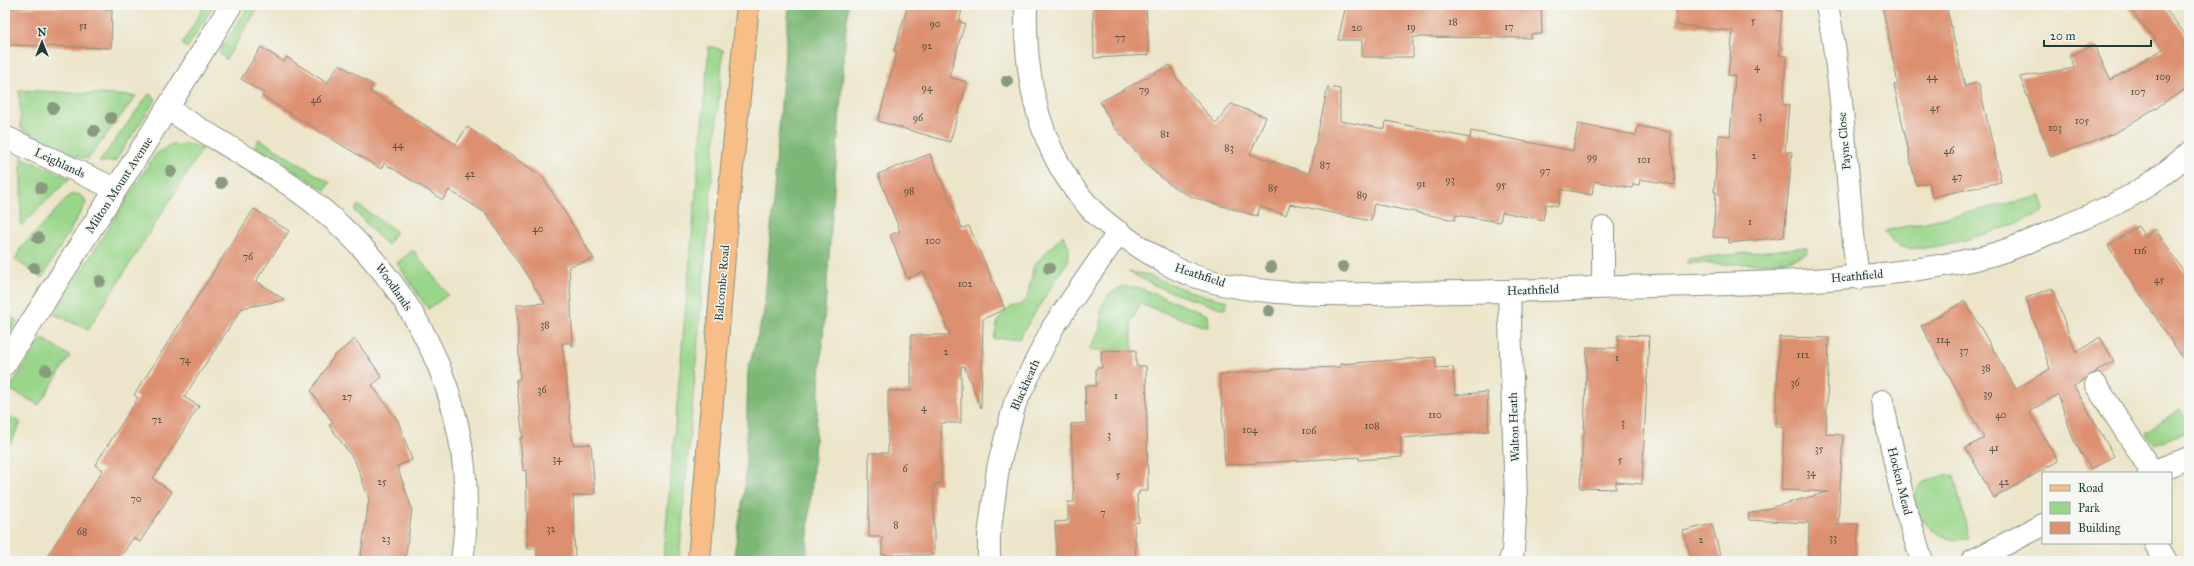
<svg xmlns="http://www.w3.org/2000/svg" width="2194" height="566" viewBox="0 0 2194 566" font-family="'IM FELL Great Primer',serif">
<rect width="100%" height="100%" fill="#f6f6f2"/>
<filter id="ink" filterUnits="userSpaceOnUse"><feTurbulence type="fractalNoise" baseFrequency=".025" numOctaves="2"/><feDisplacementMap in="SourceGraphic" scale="8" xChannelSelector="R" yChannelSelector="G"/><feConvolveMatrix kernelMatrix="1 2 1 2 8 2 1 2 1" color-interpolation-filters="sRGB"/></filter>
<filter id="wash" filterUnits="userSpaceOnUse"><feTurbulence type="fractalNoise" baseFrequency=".012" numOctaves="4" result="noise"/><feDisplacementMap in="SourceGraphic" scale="16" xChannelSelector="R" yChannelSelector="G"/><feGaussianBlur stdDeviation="0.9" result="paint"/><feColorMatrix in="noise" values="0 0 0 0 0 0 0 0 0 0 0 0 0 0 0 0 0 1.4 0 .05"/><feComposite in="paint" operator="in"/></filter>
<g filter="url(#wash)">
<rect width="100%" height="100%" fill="#ece5c9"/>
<!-- green -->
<path fill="#9ad68a" stroke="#5c8a5f" d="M205,5h9l-27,43 -5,-4z
M249,5h11l-34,55 -7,-7z
M709,46l14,4 -44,511h-16z
M19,90l117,6 -48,63 -17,-4 -50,-26z
M149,94l7,5 -41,62 -16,1z
M259,139l71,44 -5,7 -70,-44z
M187,144l16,4 -115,182 -34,-16 101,-159 14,-10z
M21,157l49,21 -49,48z
M78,194l6,4 2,5 -44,75 -27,-18 5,-11 50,-54z
M2041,196l3,10 -1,6c-27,14 -108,41 -137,36 -11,-2 -15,-8 -21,-17z
M358,205l38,26 -9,15 -32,-35z
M1063,235l6,12v12l-50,79 -25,1 3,-15 5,-9 8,-8 10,-2 7,-6 7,-34z
M1806,247l2,5c-26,17 -89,11 -122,11l3,-4z
M413,250l35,45 -20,14 -31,-46z
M1129,272l15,2 56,21 28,6 -3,8c-33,-9 -67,-20 -96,-37z
M1122,287h15l70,28 1,13 -68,-24 -9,18 2,28h-44l12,-23v-19l8,-14z
M5,314l12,7 -12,19z
M42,338l28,18 -31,49 -30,-16z
M2180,409l9,14v8l-35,13 -9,-12z
M5,414l16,9 -16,30z
M1954,475l15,64c-6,0 -14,2 -19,0 -18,-6 -50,-33 -31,-53 9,-9 24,-10 35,-11z"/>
<!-- forest -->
<path fill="#7bb776" stroke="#4d7a55" d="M789,5h59l-42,556h-73l12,-75 3,-116 16,-58z"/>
<g id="blocks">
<!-- building -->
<path fill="#dd9070" d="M908,5h55l-4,17 6,1 -16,54 18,5 -17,60 -72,-21 19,-69 -3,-1z
M1093,5h53l3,50 -55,3z
M1346,5h195l1,29h-11v4l-118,-1v20h-51v-17h-24z
M1677,5h99v5l6,1 -3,34h2l-2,10 7,1 -3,49h6l-4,47h7l-8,85 -55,6v-5l-16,-1 3,-45h-2l5,-57 11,1 5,-60 -7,-1 5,-44 -57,-6z
M1882,5h64l19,81 13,-3 1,1 22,98 -69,15 -3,-15 -13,3 -22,-100 4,-1z
M2126,5h36l24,30 3,-2v54l-72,45 -66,25 -31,-80 55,-9 -6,-12 25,-11 17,35 52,-31z
M54,7l58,2 -1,39 -106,-3v-37z
M261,47l23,15 2,-5 41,26 12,-19 34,21 -4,6 87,53 11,-17 75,49 52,83 -25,7 4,81 -2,-4h-9l11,102 18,-1 4,50 -22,2 2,65h-38v-12h-9l-2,-79 -3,1 -3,-33h3l-7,-58 4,-1 -3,-74 28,-2 -59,-90 -37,-23 -6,10 -59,-37 -3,6 -119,-73 2,-3 -23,-14z
M1170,65l6,12 40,47 15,-20 35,13 -16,37 59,19 19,-86 12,2v32l45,8 1,-8 84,17 1,-7 102,20 5,-27 58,11 2,-9 32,6 5,53 -35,-6 -1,6 -6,-1 -1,4 -38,-7 -2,14 -31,-6 -3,17 -12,-2 -3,16 -41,-8 -2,10 -44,-7 -1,5 -81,-16 -3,17 -81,-17 -4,11 -26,-8 -3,9 -65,-19 -20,-11 -21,-17 -37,-42 -14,-25z
M930,154l32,74 7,-2 36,83 -22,10 -2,89 -17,-42h-3v57h-20v61h-7v71h-52v-18h-13v-84h19v-62h23v-56h39l-26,-63 -17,6 -17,-43 10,-4 -22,-57z
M254,209l35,22 -33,50 29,19 -43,8 -58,89 15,9 -46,73 19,13 -32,50 -7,-4 -15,23h-74l59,-91 -8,-5 43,-67 -4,-3z
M2138,226l7,11 10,-8 34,50v88l-81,-121z
M2052,288l24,65 24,-16 14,24 -40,25 40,70 -23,13 -17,-28 -16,-47 -29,18 29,49 -64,37 -28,-50 18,-10 -63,-112 44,-25 51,88 34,-20 -24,-71z
M1618,335l31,1 -7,148 -26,-2v7l-36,-1 3,-53h1l3,-88 31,1z
M1779,337l50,1 -3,96 17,1 -5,89h20l-1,37h-49l1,-38 -60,-3 -1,-6 80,-22 -47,-2 3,-63h-8z
M355,339l27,38 -10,8 26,36 14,39 -15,6 15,43 -7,52h-45l9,-62 -14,-38 -26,-36 4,-2 -22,-32 23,-35z
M1136,350v16h10l2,125h-9v3l-2,1 2,27 -5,1 2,38h-79l-2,-39 13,-1v-19h6l-3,-78 15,-1 -1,-37h11v-18h6l-1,-17z
M1435,357l1,11 17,-1 2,28 32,-3 2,39 -89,7 2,19 -43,3v-3l-134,8 -5,-90 58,-6 63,-2 -1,-3z
M1712,524l10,37h-30l-9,-30z"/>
</g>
</g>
<g filter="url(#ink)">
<use href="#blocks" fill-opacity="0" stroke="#86917e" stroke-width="1"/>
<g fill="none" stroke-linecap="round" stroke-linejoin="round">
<!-- minor casing -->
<g stroke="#86917e" stroke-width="24">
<path id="minor" d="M1026,5c-2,74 13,148 65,204 18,19 56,43 78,56 65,35 171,30 244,28 60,-1 119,-2 179,-5 127,-5 258,-2 383,-29 32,-7 61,-20 90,-33 25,-11 52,-21 75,-36 17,-10 34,-24 49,-37
M1827,5c18,90 19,182 31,273
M168,109c52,34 110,63 157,103 104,89 156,212 137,349
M5,137l110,52
M1603,228v60
M1509,291l7,208 -3,52 -3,10
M5,364c75,-120 153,-238 226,-359
M2096,385l56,87
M1882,401l21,99 19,61
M2149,473l40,-15
M2155,543l11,18
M989,561v-25l9,-68 17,-65 38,-76 66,-95
M1972,561l71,-36"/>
</g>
<!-- major casing -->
<g stroke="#86917e" stroke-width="24">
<path id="major" d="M699,561l29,-354 20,-202"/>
</g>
<!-- minor -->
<use href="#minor" stroke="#fff" stroke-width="22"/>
<!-- major -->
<use href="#major" stroke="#f7be87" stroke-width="22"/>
</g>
<!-- trees -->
<g fill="#899a80">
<circle cx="1007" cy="81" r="6"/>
<circle cx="53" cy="108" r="6"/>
<circle cx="111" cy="118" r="6"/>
<circle cx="94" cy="131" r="6"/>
<circle cx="171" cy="171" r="6"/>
<circle cx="221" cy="183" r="6"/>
<circle cx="41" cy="188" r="6"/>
<circle cx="38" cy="238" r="6"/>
<circle cx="1271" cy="267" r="6"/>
<circle cx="1343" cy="267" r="6"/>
<circle cx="34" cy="268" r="6"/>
<circle cx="1049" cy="268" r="6"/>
<circle cx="100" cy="281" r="6"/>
<circle cx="1269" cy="311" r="6"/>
<circle cx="46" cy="370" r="6"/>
</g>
</g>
<g text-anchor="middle" stroke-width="3" stroke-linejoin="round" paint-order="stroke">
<!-- number labels -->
<g font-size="10" fill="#4e5243">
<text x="1753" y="24">5</text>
<text x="1453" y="25">18</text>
<text x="935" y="27">90</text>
<text x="83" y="29">51</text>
<text x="1411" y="30">19</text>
<text x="1509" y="30">17</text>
<text x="1357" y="31">20</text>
<text x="1120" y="41">77</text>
<text x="927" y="49">92</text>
<text x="1757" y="70">4</text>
<text x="1932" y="80">44</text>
<text x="2163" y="80">109</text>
<text x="927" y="91">94</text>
<text x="1144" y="93">79</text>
<text x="2138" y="95">107</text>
<text x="316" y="103">46</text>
<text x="1935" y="111">45</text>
<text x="1760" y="119">3</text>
<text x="918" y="121">96</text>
<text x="2082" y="124">105</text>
<text x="2055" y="131">103</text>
<text x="1165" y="137">81</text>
<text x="398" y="148">44</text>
<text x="1229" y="151">83</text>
<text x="1949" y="154">46</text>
<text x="1754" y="159">2</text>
<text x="1592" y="160">99</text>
<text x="1644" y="163">101</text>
<text x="1325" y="168">87</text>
<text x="1545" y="174">97</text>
<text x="470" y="177">42</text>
<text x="1957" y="180">47</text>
<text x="1450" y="183">93</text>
<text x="1421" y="187">91</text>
<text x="1501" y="188">95</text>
<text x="1273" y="191">85</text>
<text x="909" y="194">98</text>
<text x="1362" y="198">89</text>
<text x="1750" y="225">1</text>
<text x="538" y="232">40</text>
<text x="933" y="244">100</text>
<text x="2140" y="254">116</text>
<text x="248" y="260">76</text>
<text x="2159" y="283">45</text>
<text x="965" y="287">102</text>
<text x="545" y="328">38</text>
<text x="1943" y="343">114</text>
<text x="1964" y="354">37</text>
<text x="946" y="355">2</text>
<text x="1803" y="358">112</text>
<text x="1617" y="361">1</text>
<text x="185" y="363">74</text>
<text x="1986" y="371">38</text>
<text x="1795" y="386">36</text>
<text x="542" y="393">36</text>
<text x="1988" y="397">39</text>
<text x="1116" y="399">1</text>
<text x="347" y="400">27</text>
<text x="924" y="411">4</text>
<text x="1435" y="418">110</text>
<text x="2001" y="418">40</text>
<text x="157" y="423">72</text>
<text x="1623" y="426">3</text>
<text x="1372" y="429">108</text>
<text x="1250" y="433">104</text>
<text x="1309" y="434">106</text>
<text x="1109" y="438">3</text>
<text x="1994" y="451">41</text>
<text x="1819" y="452">35</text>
<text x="557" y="462">34</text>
<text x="1620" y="463">5</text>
<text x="905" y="472">6</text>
<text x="1811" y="476">34</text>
<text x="1118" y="478">5</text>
<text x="382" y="485">25</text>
<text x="2004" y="485">42</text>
<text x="136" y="502">70</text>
<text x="1103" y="516">7</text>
<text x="896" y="528">8</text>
<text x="551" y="532">32</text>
<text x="82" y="535">68</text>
<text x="1833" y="541">33</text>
<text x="386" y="542">23</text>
<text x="1701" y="543">2</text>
</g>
<!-- street labels -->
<g font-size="12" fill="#1f3d34" stroke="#f6f6f2">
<text transform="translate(1844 141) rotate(-95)" y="4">Payne Close</text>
<text transform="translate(60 163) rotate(25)" y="4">Leighlands</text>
<text transform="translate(119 185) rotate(-57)" y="4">Milton Mount Avenue</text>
<text transform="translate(1200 275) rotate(18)" y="4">Heathfield</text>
<text transform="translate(1857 276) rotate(-5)" y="4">Heathfield</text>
<text transform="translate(722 283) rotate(-85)" y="4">Balcombe Road</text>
<text transform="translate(394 287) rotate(55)" y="4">Woodlands</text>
<text transform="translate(1533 290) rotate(-2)" y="4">Heathfield</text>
<text transform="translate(1025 385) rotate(-66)" y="4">Blackheath</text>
<text transform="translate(1514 427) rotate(-92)" y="4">Walton Heath</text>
<text transform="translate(1900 481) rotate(76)" y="4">Hocken Mead</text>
</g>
</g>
<!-- margin -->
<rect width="2194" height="566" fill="none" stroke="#f6f6f2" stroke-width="20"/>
<!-- legend -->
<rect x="2042" y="472" width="130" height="72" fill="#f6f6f2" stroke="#a0aca6"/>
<rect x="2050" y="485" width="20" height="6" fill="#f7be87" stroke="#a0aca6"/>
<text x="2078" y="492" font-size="12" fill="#1f3d34">Road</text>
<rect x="2050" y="502" width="20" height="12" fill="#9ad68a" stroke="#a0aca6"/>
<text x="2078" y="512" font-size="12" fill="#1f3d34">Park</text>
<rect x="2050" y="522" width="20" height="12" fill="#dd9070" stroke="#a0aca6"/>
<text x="2078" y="532" font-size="12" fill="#1f3d34">Building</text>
<!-- north arrow -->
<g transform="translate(42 42)" stroke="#f6f6f2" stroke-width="3" paint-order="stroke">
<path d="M0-3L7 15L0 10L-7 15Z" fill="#1f3d34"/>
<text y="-6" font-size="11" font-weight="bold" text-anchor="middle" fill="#1f3d34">N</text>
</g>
<!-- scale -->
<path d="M2044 40v6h107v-6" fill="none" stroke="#1f3d34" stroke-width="2"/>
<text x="2050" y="40" font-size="12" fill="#1f3d34" stroke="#f6f6f2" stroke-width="3" paint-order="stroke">20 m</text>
</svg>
